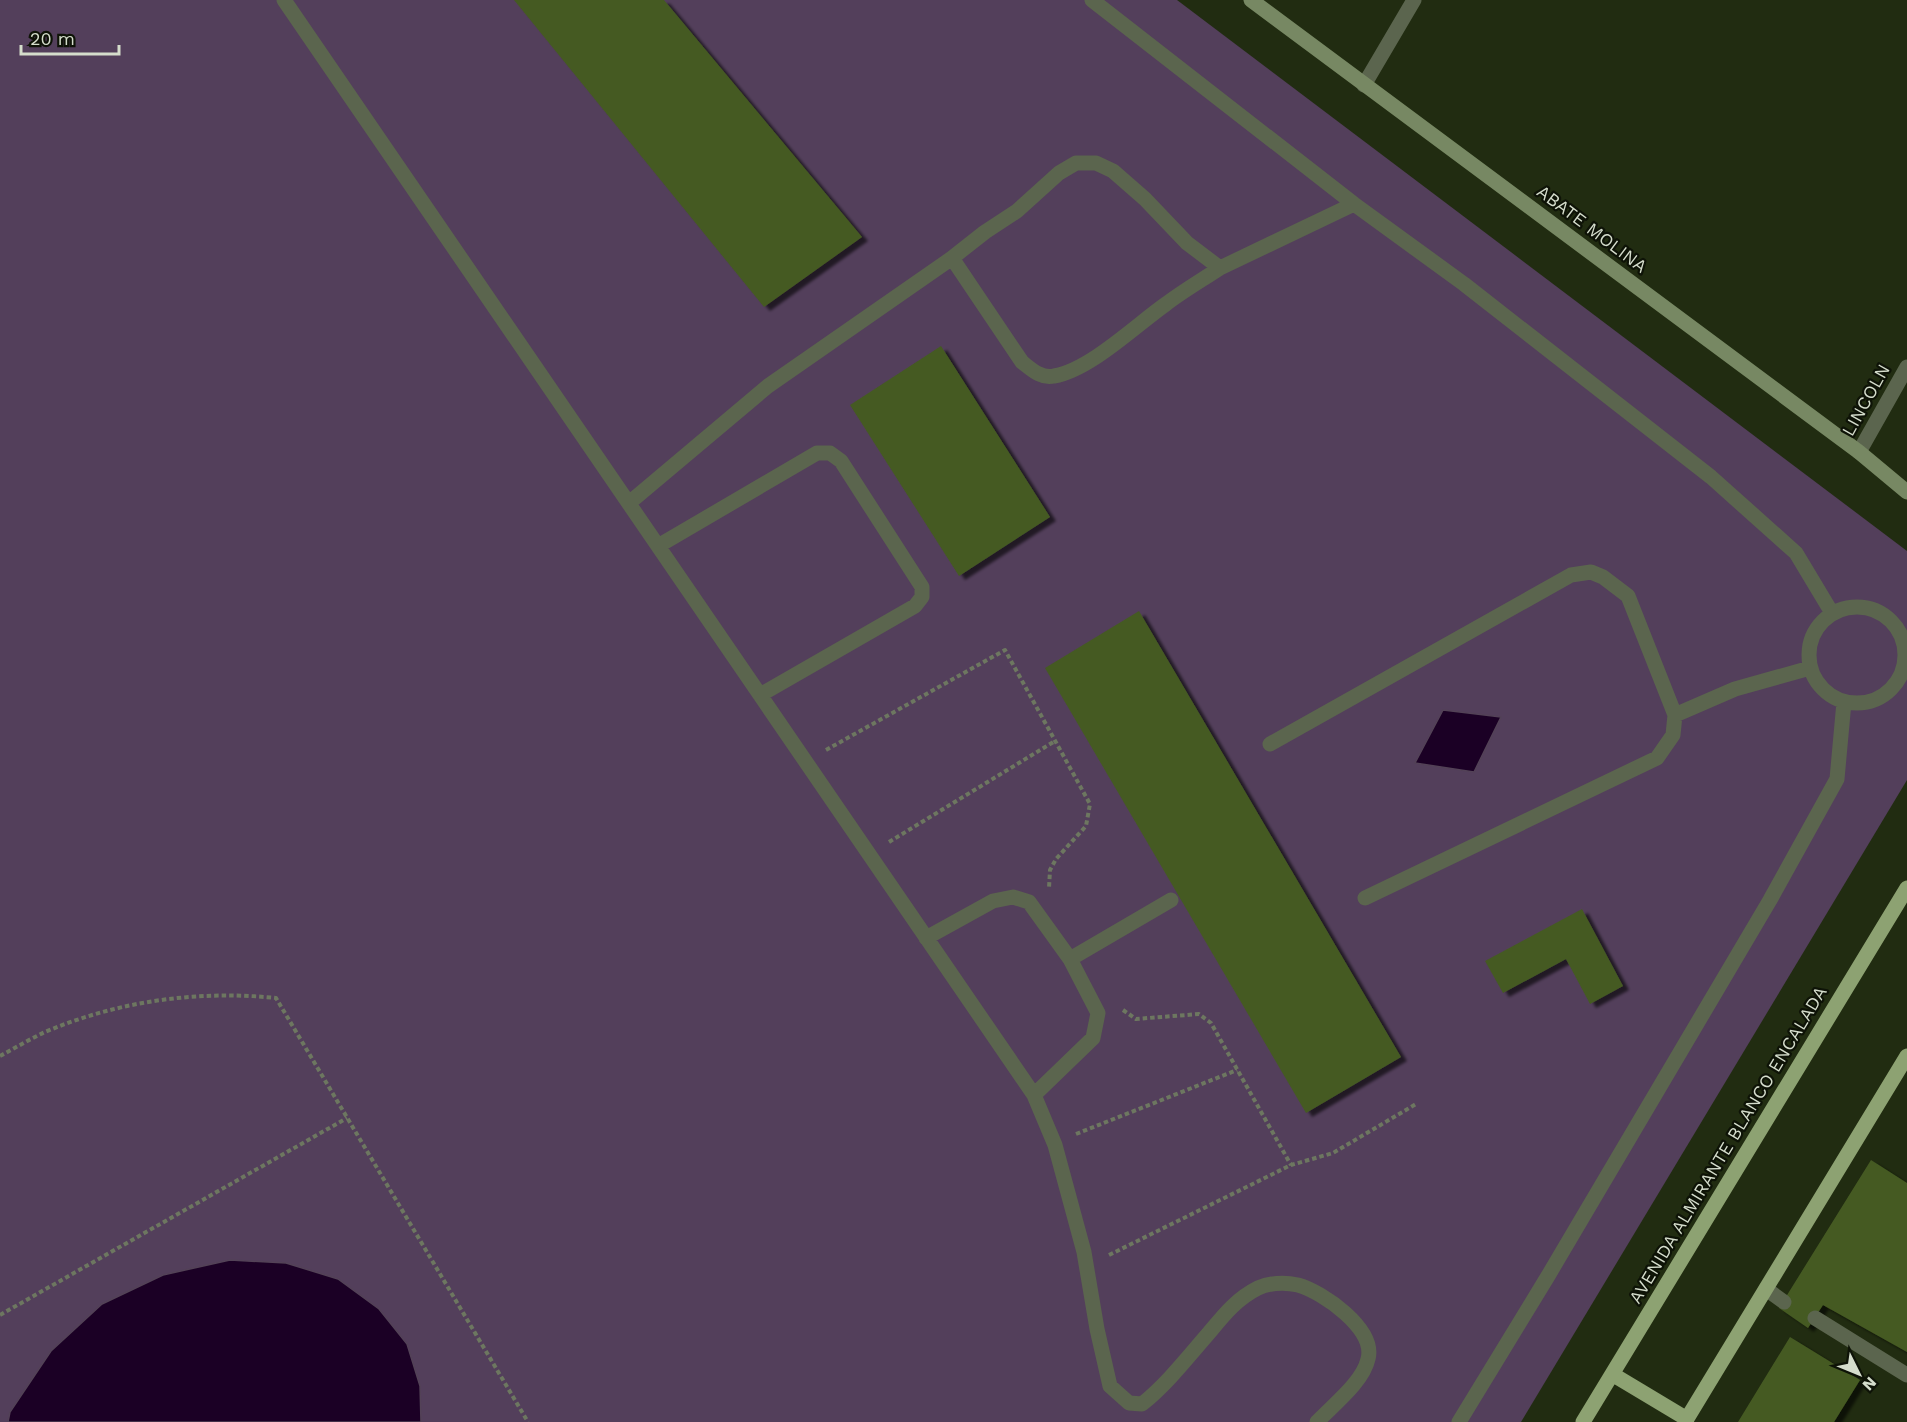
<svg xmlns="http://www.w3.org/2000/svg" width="1907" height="1422" viewBox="0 0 1907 1422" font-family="'Work Sans',sans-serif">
<defs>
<filter id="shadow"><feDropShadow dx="6" dy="4" stdDeviation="1.5" flood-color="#0009"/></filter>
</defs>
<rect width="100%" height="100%" fill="#212c11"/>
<!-- green -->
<path fill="#533f5b" d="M0,0h1177l730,551v229l-386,642h-1521z"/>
<!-- water -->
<path fill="#1b0025" stroke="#534257" stroke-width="1.5" d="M1443,710l58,7 -27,55 -59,-9z
M230,1260l56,3 52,16 41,30 28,35 13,42 1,36h-413l2,-10 41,-61 51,-47 61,-29z"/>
<!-- building -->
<path fill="#455a23" filter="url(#shadow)" d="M514,0h150l198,237 -98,70z
M941,346l109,171 -91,59 -109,-171z
M1139,611l262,446 -95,56 -261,-445z
M1582,909l41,77 -33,18 -24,-45 -63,34 -18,-32z
M1871,1160l36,23v169l-84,-47 -15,23 -29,-20z
M1790,1337l70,43 -26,42h-96z"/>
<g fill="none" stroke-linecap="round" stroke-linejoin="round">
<!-- path -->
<path stroke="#6d7760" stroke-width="4" stroke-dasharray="4.5 3" stroke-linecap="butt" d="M826,750l179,-100 85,154 -4,22 -30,33 -6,11 -1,18
M889,842l166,-101
M1123,1010l13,9 63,-5 12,9 80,142
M0,1056c15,-8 30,-17 45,-24 73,-31 153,-42 231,-34l252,424
M1076,1134l161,-64
M1109,1255l182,-90 42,-12 83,-49
M0,1315l347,-197"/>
<!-- service -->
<path stroke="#5b654e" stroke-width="15" d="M284,0l750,1095 21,50 29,107 13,77 13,57 19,17 13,1c25,-20 45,-46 66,-70 15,-18 28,-35 50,-46 12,-5 27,-6 40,-3 25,7 78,44 70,74 -5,23 -35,46 -51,63
M1092,0l262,204 110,80 247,193 85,76 36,60
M1076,163h20l17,8 32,28 42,44 33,25c-18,12 -37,23 -54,36 -30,21 -76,66 -112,72 -13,3 -23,-7 -32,-14l-70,-104 33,-26 32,-21 42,-38z
M1220,268l134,-64
M629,503l139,-117 184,-128
M658,546l159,-93h13l11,8 81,126v10l-7,9 -155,89
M1809 655a48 48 0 1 1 96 0a48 48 0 1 1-96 0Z
M1675,715l60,-26 75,-21
M1270,744l301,-169 20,-3 12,5 25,19 47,119 -2,20 -16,23 -292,140
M926,938l67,-37 20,-4 16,5 41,57 28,54 -5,25 -59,57
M1070,959l101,-59
M1766,1289l18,13
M1815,1318l92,57
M1459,1422l89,-146 222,-376 67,-121 7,-77"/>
<!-- minor -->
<path stroke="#5b654e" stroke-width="15" d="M1364,85l50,-85
M1859,452l48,-85"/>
<!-- secondary -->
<path stroke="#778863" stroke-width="15" d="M1251,0l608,452 48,40"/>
<!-- primary -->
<path stroke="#8da272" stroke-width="15" d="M1612,1374l75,45
M1583,1422l324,-534
M1685,1422l222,-366"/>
</g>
<g text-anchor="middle" stroke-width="4.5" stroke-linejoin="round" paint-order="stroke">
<!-- street labels -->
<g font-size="18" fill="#d5ddcc" stroke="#0e1307">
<text transform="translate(1592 229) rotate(37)" y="6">ABATE MOLINA</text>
<text transform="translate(1866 400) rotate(-61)" y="6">LINCOLN</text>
<text transform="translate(1728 1145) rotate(-59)" y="6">AVENIDA ALMIRANTE BLANCO ENCALADA</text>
</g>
</g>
<!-- north arrow -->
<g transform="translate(1859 1374) rotate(133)" stroke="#0e1307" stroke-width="4.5" paint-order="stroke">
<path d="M0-4.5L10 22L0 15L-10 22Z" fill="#d5ddcc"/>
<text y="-9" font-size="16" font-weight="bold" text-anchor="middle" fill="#d5ddcc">N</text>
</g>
<!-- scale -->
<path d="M21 45v9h98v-9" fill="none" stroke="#d5ddcc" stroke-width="3"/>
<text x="30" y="45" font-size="18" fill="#d5ddcc" stroke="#0e1307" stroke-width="4.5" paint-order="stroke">20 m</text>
</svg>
